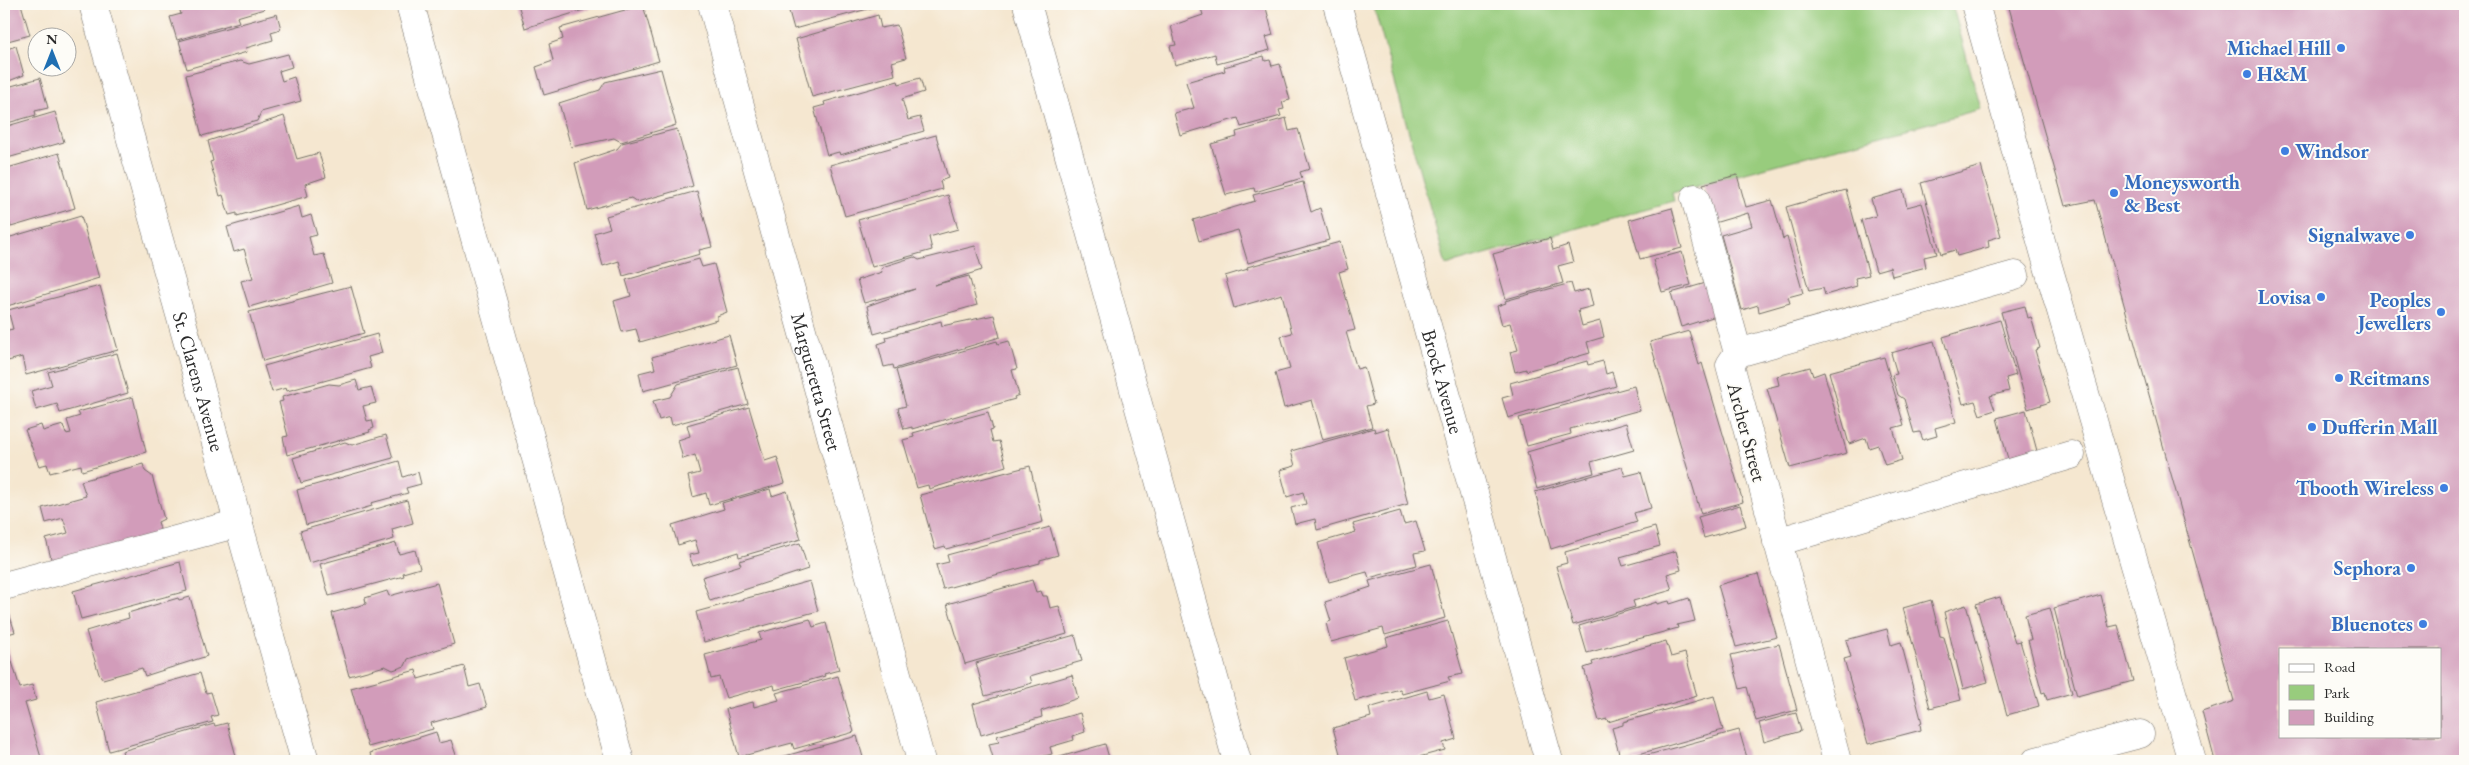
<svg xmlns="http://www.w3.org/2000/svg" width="2469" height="765" viewBox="0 0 2469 765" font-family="'EB Garamond',serif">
<rect width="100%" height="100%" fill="#fdfcf7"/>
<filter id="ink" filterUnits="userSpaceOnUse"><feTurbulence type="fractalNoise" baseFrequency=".02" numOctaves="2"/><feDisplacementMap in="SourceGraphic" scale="10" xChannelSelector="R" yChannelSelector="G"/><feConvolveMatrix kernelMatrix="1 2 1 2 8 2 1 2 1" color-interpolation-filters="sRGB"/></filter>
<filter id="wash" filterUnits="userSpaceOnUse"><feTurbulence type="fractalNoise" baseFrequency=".0096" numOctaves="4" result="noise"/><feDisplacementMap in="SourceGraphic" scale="20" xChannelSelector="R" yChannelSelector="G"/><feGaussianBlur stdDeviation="1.12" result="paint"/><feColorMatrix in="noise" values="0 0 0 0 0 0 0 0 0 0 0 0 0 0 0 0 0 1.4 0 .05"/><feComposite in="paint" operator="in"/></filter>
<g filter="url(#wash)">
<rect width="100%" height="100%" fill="#f5e7d0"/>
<!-- green -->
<path fill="#98cc7d" stroke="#627c54" d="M1373,4h579l29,105 -309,84 2,8 -228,64z"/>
<g id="blocks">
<!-- building -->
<path fill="#d29cba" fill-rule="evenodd" d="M4,4h17l9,31 -26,7z
M178,4h84l2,5 -27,8 2,5 -62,18 -7,-23 11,-3z
M518,4h85l-78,24z
M787,4h87l1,3 -81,22z
M1203,4h62l8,31 -7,2 4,13 -53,14 -2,-10 -40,11 -5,-19 6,-1 -5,-19 32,-11 -3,-10z
M2008,4h457v757h-250l-13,-49 32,-11 -139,-501 -30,6zM2280,649h160v87h-160z
M643,5l16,56 -115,34 -8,-28 17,-6 -4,-17 14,-5 -3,-11z
M277,14l4,15 -10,3 2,8 -27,8 1,4 -60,17 -8,-28z
M878,15l3,13 16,-3 9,33 -14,4 3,13 -83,22 -16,-58z
M16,46l8,29 -20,8v-33z
M288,54l4,13 -13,4 3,10 12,-4 7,24 -40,11 -4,9 -55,15 -16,-61 54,-14 9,3z
M1264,56l1,5 5,-1 2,6 8,-2 10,36 -8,2 2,7 -5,1 2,6 -40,11 -3,-9 -58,17 -6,-22 20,-5 -8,-26 39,-11 -1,-4z
M661,69l15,56 -55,17 -7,-4 -43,9 -12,-44 41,-13 5,-8z
M40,78l8,30 -13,3 1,4 -32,9v-36z
M920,78l4,14 -22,7 6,21 12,-3 4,14 -84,24 -1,-3 -12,3 -13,-47 11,-3 -1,-3 74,-21 1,3z
M55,112l9,30 -60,17v-32z
M284,116l13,43 22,-6 7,24 -21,7 3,12 -71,20v-3l-8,2 -6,-20 -3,1 -10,-34 3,-1 -5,-20z
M1286,118l3,13 9,-2 12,40 -10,3 2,6 -47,14 -1,-4 -28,7 -15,-51 26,-7 -1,-5z
M677,129l16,57 -56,16 -6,-4 -44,12 -12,-47 42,-14 5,-6z
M936,135l12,43 -8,3 2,8 -97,27 -15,-51z
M59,153l16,55 -64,19 -2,-6 -5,1v-53z
M1981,166l20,70 -13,4 1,7 -32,9 -2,-6 -14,4 -20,-71z
M1737,175l9,32 26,-7 11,39 4,-2 16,56 -15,4 2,6 -31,9 -1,-7 -16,5 -21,-75 31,-9 -4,-13 -34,10 -11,-39z
M1303,182l8,30 9,-4 9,32 -81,23 -10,-33 -39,11 -6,-21 62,-19 -2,-6z
M1846,190l23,85 -14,3 2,8 -32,9 -2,-7 -14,3 -23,-84z
M1903,190l4,17 15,-4 15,51 -13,3 2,10 -34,9 -2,-9 -14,4 -15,-51 15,-4 -5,-17z
M697,191l15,56 -13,3 1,4 -77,22 -4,-15 -16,5 -9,-33 16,-5 -4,-12z
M948,195l10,34 -29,8 3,13 -60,17 -14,-47z
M299,206l3,12 9,-3 6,20 -8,2 5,19 10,-2 8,29 -83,24 -8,-26 12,-3 -9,-29 -10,3 -7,-25z
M1672,208l10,40 -42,11 -11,-39z
M81,216l18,62 -95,29v-68z
M1550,238l3,12 15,-5 5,17 -15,4 5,17 -57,16 -13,-45z
M1340,242l8,27 -9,3 16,58 -9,2 11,37 7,-2 10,37 -8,2 6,21 -49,13 -11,-40 -28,8 -9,-35 15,-4 -9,-33 11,-3 -10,-39 -48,14 -9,-32 23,-7 -1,-2z
M975,246l7,24 -48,15 35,-9 8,29 -103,29 -7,-28 48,-17 -51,14 -7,-23 25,-8 -1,-3 4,-3 29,-9 5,3z
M1682,252l9,33 -29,7 -9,-32z
M699,259l3,8 12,-3 13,48 -10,4v4l-77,22 -4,-13 -14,3 -8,-31 17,-5 -5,-16z
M1571,283l3,10 15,-4 4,17 -15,4 4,16 18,-5 4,16 -17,5 3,11 -64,18v-2l-11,3 -5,-20 8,-2 -8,-27 -8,2 -5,-19 9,-3 -1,-2z
M1706,283l10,33 -35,11 -10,-34z
M100,286l18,64 -92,25 -4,-18 -14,4 -4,-17v-13l9,-2 -5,-19z
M351,286l13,47 -101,28 -14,-49z
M2025,306l3,12 3,-1 9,31 -5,2 15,52 -22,7 -27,-97z
M994,315l6,22 -106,32 -1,-4 -9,2 -6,-23 9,-3 -1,-4 55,-16 1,5z
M2000,320l16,55 -10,3 3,13 -19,5 5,14 -15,5 -5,-14 -12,3 -20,-67z
M1689,331l10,34 3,-2 41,139 -42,12 -51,-172z
M377,334l5,19 -14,4 3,11 -84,23 -1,-3 -14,4 -8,-26z
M729,335l8,30 -94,26 -4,-18 16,-4 -3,-12z
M997,341l1,3 11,-3 8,28 -5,1 7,25 -5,2 1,2 -103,30v-2l-8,2 -6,-21 8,-2 -10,-36z
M1934,341l22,81 -21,6 2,8 -14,4 -3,-8 -6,1 -10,-34 -6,-4 -6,-20 5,-1 -6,-21z
M117,353l11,40 -68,20 -3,-9 -21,6 -5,-19 21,-6 -4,-13z
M1884,357l20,68 -11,3 9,32 -17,5 -7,-20 -9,3 -3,-10 -17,6 -20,-72z
M1587,361l1,4 15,-4 3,13 6,-2 4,14 -108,32 -6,-20 11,-3 -3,-12z
M738,367l10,37 -76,21 -2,-8 -11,3 -6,-19 17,-4 8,-13z
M1810,367l3,9 11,-4 23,81 -57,15 -23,-80 12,-3 -2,-9z
M356,380l3,10 12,-3 5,16 -13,3 4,15 5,-1 2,8 -5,2 1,2 -83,23 -4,-18 5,-1 -9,-34 4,-1 -1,-4 47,-13 10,1z
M1634,386l6,24 -70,19 1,5 -44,12 -8,-28z
M133,397l13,55 -64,19 -1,-6 -31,8 -3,-9 -8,2 -14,-36 16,-5 2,6 20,-6 3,9 5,-1 -4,-13 13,-4 -2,-4z
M749,407l16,54 12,-4 8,26 -76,22 -3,-12 -13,4 -5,-21 12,-3 -5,-18 -12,4 -5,-19 12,-4 -3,-11z
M2026,410l11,41 -29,8 -11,-41z
M988,412l5,17 -3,1 3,12 6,-1 7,25 -77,23 -1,-4 -11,3 -14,-48 11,-3 -1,-4z
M1626,423l8,27 -43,12 3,11 -57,16 -10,-37z
M1374,428l1,4 13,-4 20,76 -91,26 -2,-11 -20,5 -4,-16 15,-4 -3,-12 -16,5 -7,-27 15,-4 -4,-15z
M386,435l7,23 -92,25 -8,-25 52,-16 7,3z
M399,461l4,16 15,-5 3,12 -15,4 2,5 -37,10 1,3 -66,19 -9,-35z
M143,464l2,7 7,5 12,43 -6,3 2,6 -4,10 -103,28 -7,-27 22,-6 -5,-15 -17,5 -4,-15 44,-12 -5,-15z
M1030,466l13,56 -97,27 -1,-3 -10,3 -15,-54z
M1622,467l3,9 16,-4 10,36 -17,5 3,9 -86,27 -16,-57z
M770,489l2,7 15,-5 14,48 -62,18 -1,-5 -45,14 -4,-11 10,-2 -4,-13 -17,5 -6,-20 52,-16 -2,-6z
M407,500l6,23 -21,6 2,10 -85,24 -9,-32z
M1740,505l6,21 -42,12 -6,-21z
M1400,511l4,13 12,-3 9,30 -11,2 3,12 -48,13 -2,-6 -38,10 -11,-39 38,-11 -3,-8z
M1050,527l8,28 -18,5v3l-97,26 -7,-24 13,-3 -2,-7z
M1655,527l5,19 -40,11 3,9 53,-15 5,19 -14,4 5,16 -39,11 2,6 -62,18 -17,-59 11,-3 -2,-11z
M396,543l3,11 16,-4 5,18 -17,5 1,3 -75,20 -9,-32z
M800,543l8,26 -98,32 -8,-24 39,-12 -2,-4z
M180,562l7,29 -106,28 -8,-28z
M1431,564l14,54 -60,17 -2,-7 -52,14 -5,-19 5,-2 -6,-19 46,-15 -2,-6z
M1758,574l19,63 -41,10 -18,-62z
M1032,580l4,12 5,-1 2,5h4l3,12 9,-2 8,28 -102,30 -18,-60z
M810,581l8,30 -114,31 -8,-30z
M437,583l17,61 -46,15 -3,7 -12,4 -8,-4 -36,10 -17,-63 34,-9 -1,-6 22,-7 2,5z
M2101,595l8,32 9,-2 15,56 -56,15 -23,-88z
M190,597l17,59 -62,20 -3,-8 -39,11 -4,-5 -13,-43 43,-13 -1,-5 50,-15 1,2z
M2000,597l15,45 5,-1 19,65 -32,9 -31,-111z
M1689,598l6,23 -18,4 1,3 -91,25 -8,-27 78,-24v2l12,-3 1,3z
M1931,600l9,36 4,1 17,63 -31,8 -27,-100z
M1966,605l22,77 -25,7 -19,-77z
M7,607l8,25 -11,3v-27z
M2050,608l22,85 -25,7 -2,-8 -3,1 -14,-53h3l-6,-25z
M810,619l3,8 13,-4 13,47 -15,4 1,2 -50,14 -1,-5 -48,13 -7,-21 -8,2 -6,-24 56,-15 -2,-7z
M1448,621l15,53 -15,3 2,4 -48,13 -2,-5 -45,12 -11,-43 44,-12 -2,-8z
M1887,629l4,16 10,-3 21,81 -2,1 1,6 -53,14 -24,-85 7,-2 -5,-17z
M1075,635l7,26 -52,15 2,7 -47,13 -9,-33z
M1666,641l5,16 14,-4 12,43 -89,26 -1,-3 -8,2 -15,-53 9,-3 -1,-3z
M4,642h2l14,46 12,-3 4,15 -11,3 17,58h-38z
M1779,644l18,66 -41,11 -9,-34 -7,2 -9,-34z
M464,666l5,21 11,-3 7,23 -56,16 2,6 -65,18 -17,-59 65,-18 2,9z
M200,673l6,20 5,-1 7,23 -7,2 2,5 -104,29 -13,-49z
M1072,675l6,23 -37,13 1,6 -61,18 -8,-31z
M838,676l16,56 -60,17 -2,-6 -53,14 -13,-48 27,-7 1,5 25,-7 -3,-7z
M1427,691l2,7 15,-4 12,45 -13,4 2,7 -41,11h-19l-1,-2 -7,2h-35l-9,-33 38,-11 -2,-9z
M1714,696l9,34 -91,26 -1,-3 -11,4 -8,-29 11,-3v-3z
M1080,713l5,19 -12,4 1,4 -24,7 2,7 -26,7h-32l-5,-17 10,-2 -2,-6z
M1796,713l5,18 -37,11 -5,-19z
M227,723l9,33 -12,3v2h-99l-3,-10 92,-27 1,2z
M1739,730l9,31h-122z
M436,732l3,11 12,-3 7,21h-86l-2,-8z
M857,736l7,25h-97z
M1105,744l5,17h-64z
M1445,757l1,4h-15z"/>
</g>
</g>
<g filter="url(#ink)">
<use href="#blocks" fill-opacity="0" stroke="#726d65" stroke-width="1"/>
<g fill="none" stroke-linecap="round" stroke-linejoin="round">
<!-- minor casing -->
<g stroke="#726d65" stroke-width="29">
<g id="minor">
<path id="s1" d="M93,4l212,757"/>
<path d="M410,4l210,757"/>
<path id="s2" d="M712,4l209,757"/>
<path d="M1027,4l210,757"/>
<path id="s3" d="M1337,4l212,757"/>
<path d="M1975,4l73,262 144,495"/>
<path d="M1695,198l43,155"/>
<path d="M1777,542l294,-87"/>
<path d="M4,586l235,-63"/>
<path d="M1837,761l-107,-396 8,-12 277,-78"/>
<path d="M2036,761l104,-27"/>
</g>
</g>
<!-- minor -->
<use href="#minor" stroke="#fff" stroke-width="28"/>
</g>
</g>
<!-- markers -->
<g fill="#3f7fe0" stroke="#fdfcf7" stroke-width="2">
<circle cx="2341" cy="48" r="5"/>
<circle cx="2247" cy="74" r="5"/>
<circle cx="2285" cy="151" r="5"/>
<circle cx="2114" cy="193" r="5"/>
<circle cx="2410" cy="235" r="5"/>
<circle cx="2321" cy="297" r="5"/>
<circle cx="2441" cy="312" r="5"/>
<circle cx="2339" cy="378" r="5"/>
<circle cx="2312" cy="427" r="5"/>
<circle cx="2444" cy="488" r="5"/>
<circle cx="2411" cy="568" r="5"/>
<circle cx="2423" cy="624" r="5"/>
</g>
<g text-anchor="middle" stroke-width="4" stroke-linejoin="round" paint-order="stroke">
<!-- shop labels -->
<g font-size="20" font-weight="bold" fill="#366cbe" stroke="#fdfcf7" text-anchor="end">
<text x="2331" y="55">Michael Hill</text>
<text x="2257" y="81" text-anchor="start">H&amp;M</text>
<text x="2295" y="158" text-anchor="start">Windsor</text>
<text x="2124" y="189" text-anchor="start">Moneysworth<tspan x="2124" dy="23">&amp; Best</tspan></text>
<text x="2400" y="242">Signalwave</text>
<text x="2311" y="304">Lovisa</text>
<text x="2431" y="307">Peoples<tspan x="2431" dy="23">Jewellers</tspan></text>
<text x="2349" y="385" text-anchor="start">Reitmans</text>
<text x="2322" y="434" text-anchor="start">Dufferin Mall</text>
<text x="2434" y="495">Tbooth Wireless</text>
<text x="2401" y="575">Sephora</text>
<text x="2413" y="631">Bluenotes</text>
</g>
<!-- street labels -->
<g font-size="20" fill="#2b2b2b" stroke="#fdfcf7">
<text dy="7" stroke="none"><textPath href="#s1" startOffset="392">St. Clarens Avenue</textPath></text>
<text dy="7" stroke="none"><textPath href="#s3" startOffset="392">Brock Avenue</textPath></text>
<text dy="7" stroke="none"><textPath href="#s2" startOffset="392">Margueretta Street</textPath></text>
<text transform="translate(1747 432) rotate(75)" y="7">Archer Street</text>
</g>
</g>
<!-- margin -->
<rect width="2469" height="765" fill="none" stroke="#fdfcf7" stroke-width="20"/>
<!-- legend -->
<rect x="2279" y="648" width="162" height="90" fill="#fdfcf7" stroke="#a9a8a5"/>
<rect x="2289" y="664" width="25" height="8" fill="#ffffff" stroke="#a9a8a5"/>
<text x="2324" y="672" font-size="15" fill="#2b2b2b">Road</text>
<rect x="2289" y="685" width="25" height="15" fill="#98cc7d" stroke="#a9a8a5"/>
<text x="2324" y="698" font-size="15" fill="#2b2b2b">Park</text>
<rect x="2289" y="710" width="25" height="15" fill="#d29cba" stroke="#a9a8a5"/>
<text x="2324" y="722" font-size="15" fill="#2b2b2b">Building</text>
<!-- north arrow -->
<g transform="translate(52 52)"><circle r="24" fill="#fdfcf7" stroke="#a9a8a5"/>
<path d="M0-4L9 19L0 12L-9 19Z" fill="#1f6fb2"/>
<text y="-8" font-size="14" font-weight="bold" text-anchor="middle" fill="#2b2b2b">N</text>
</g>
</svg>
